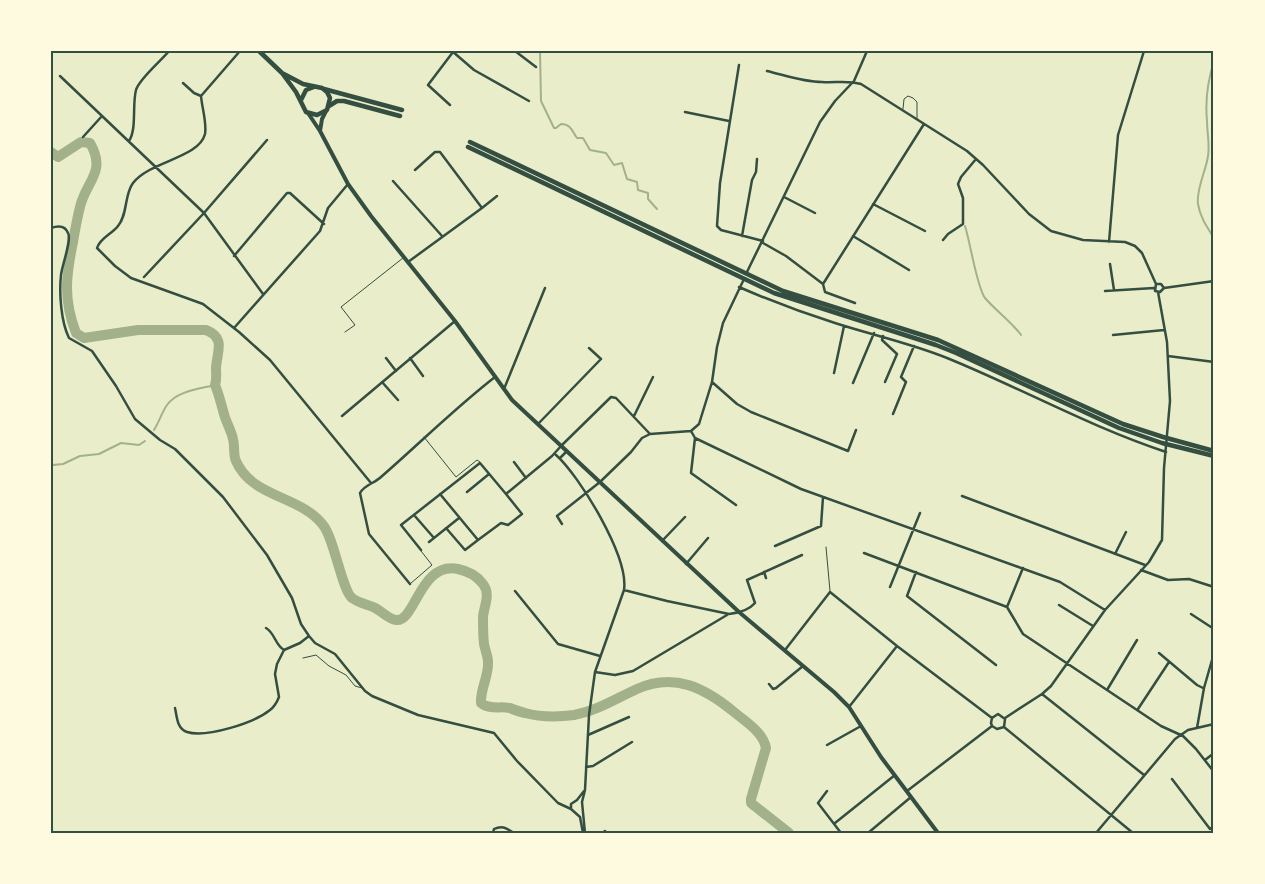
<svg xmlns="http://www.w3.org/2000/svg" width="1265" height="884" viewBox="0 0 1265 884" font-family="'Noto Serif',serif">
<rect width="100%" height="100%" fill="#e9edc9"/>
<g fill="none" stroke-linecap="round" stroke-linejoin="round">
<!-- stream -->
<path stroke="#a3b18a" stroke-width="2" d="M540,51l1,50 13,27h2l5,-4c10,0 11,7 16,14h6l7,12 16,3 8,12 8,-2 5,16 10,3 1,8 10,3v6l9,10
M1214,61c-6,19 -9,40 -7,60 0,12 3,23 1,35 -2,15 -12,33 -10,48 2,13 9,23 16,34
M965,226c5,15 12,62 20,72 11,13 26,23 36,37
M154,430c5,-8 8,-18 13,-25 10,-14 32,-16 48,-20
M51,463l2,2 10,-1 17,-8 19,-2 22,-11 18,2 6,-4"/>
<!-- river -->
<path stroke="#a3b18a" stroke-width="10" d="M51,152l7,5 23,-15 9,1c17,29 -4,38 -10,64 -3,12 -5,23 -7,35 -7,34 -10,57 3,91l8,5 54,-8h68c20,8 11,21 10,38 0,6 1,11 -1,17 4,9 6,19 9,29 2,8 7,16 9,25 2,7 0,16 3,22 16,37 64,34 87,64 11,13 19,65 29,73 7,5 14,6 21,9 8,3 15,12 23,13 19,3 24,-59 62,-51 10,2 19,7 25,15 8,10 1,22 0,33 0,9 0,18 1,27 1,6 4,12 4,18 1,14 -8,27 -7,41 8,7 19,3 29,5 5,2 10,4 15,5 15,4 34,4 49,2 23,-4 43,-17 63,-26 37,-17 68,-1 97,23 12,10 29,20 32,36l-15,51v4l38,30"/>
<!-- service -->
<path stroke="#344e41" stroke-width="1" d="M903,109l1,-10 4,-3 5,2 4,4v17
M345,332l10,-7 -14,-18 62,-49
M424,437l32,40 21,-17 3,2
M826,547l4,44
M410,584l22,-19 -11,-14
M303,658l13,-3 13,11 17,9 9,11 7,2"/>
<!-- minor -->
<path stroke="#344e41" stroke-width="2.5" d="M240,51l-39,45c1,12 6,27 4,38 -6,24 -55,27 -72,49 -9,12 -5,31 -15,43 -6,8 -18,12 -21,22l18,18 16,12 72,26 36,28 31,28 101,123
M452,51l22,19 55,31
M515,51l21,16
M739,65l-19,118 -3,43 4,4 42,11
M767,71c17,4 36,11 55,11 13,1 26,-2 39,2l106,67 16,14 46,49 22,17 32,9 42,2 10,4 7,7 14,31
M60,76l144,137 59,81
M854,81l13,-30
M183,83l11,10 7,3
M450,105l-22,-20 25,-33
M685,112l44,9
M83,137l19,-21
M129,141c8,-12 3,-36 7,-51 3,-11 25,-29 33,-39
M393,181l49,55
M784,197l31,16
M873,204l52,27
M482,208l15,-12
M51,228c6,-2 14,-3 17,5 4,7 -6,32 -7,42 -2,18 0,47 8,63l23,13 24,35 19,33 25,21 15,9 48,48 44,58 25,43 9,26 8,12 6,7 20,11 30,37 7,5 46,19 76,18 23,28 41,42 13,6 9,8 3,16
M742,236l10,-56 4,-8 1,-13
M853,236l56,34
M943,240l5,-6 15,-10v-26l-5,-14 3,-7 15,-18
M1109,242l9,-107 26,-84
M763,243l23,13 37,28
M234,256l53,-63h3l34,31
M408,262l74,-54 -42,-56h-5l-20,18
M1110,264l4,26
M746,274l74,-152 15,-21 18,-19
M144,277l60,-64 63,-73
M1156,284l-1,7 5,1 4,-4 50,-7
M1156,284h5l3,4
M739,287c32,14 64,26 96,36 37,12 75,20 112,35 74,30 143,69 219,94
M1105,291l49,-3
M855,303l-30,-11 -2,-8 101,-160
M234,328l86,-97 8,-23 20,-24
M1113,335l51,-5
M883,336l-1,4 15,14 -12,28
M1168,356l46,6
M386,358l10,13
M410,358l13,18
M834,373l10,-47
M382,382l16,18
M712,382l25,22 14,8 97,39 8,-21
M853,383l21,-50
M504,389l41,-101
M893,414l13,-32 -5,-5 13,-31
M342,416l113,-95
M634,416l19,-39
M538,424l63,-65 -12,-11
M691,431l4,7 106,51 259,93 45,28
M695,438l-4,35 45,32
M555,454c25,22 74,103 69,136l-29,82 -6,43 -4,75 -3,12 3,31
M560,458l7,-7
M514,462l12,16
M467,492l22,-18
M440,494l38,46 -13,10 -19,-22
M962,496l183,69
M414,515l20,23
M562,524l-5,-8 43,-34 31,-30 11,-14 8,-4 41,-3 8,-7 13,-42 5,-35 6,-24 21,-44
M478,540l23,-17 7,2 14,-11 -16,-20
M662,541l23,-24
M429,542l30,-24
M775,546l46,-20 2,-29
M421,550l-20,-25 79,-62 26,31 46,-38 10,-11 49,-48 5,1 34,36
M864,553l143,54 16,27 138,92 22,10 13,13 18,23
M1115,554l11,-22
M686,564l22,-26
M1141,570l27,10 21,-1 25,8
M764,572l2,6
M916,572l-9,24 89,69
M410,584l-41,-50 -9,-41c4,-8 15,-10 21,-16 38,-33 74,-69 114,-100
M890,587l30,-74
M624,590l43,11 62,13c9,-1 20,-4 26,-11l-8,-23 55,-25
M515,591l43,53 42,12
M1059,605l34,21
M1007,607l16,-39
M1191,614l23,15
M266,628c9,5 9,17 18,22l16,-7 9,-7
M785,650l45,-58 67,54 95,72
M1159,653l38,32 6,3
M595,672l20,3 18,-4 94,-56
M769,684l4,5 3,-1 27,-22
M1107,690l30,-50
M1042,694l102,81
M849,707l48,-61
M175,708c2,9 2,21 12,24 19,6 67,-9 83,-22 4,-3 7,-8 9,-13l-4,-23 2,-10 7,-14
M1138,709l31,-47
M1005,718l37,-24 9,-8 54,-76 44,-48 13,-22 2,-72 6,-67 -3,-59 -9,-50
M992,726l-1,-3 1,-5 6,-4 7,5 -1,8
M992,726l5,3 7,-2
M1004,727l129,106
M1197,728l7,-40 10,-35
M588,735l41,-18
M827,745l34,-19
M1205,760l9,-7
M586,767l7,-1 39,-24
M1172,779l38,50 4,-3
M827,791l-9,12 23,30
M907,791l85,-65
M571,809v-5l6,-4 7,-9
M835,823l60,-48
M493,833l1,-4c8,-4 12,-1 20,4
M603,833l2,-2
M868,833l43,-36
M1096,833l79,-94 13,-9 26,-6"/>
<!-- tertiary -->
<path stroke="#344e41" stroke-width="4" d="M308,113l12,18 28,53 23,32 84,105 57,79 227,212 95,80 15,15 32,50 57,76
M320,131l2,-12 4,-8"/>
<!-- primary -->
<path stroke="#344e41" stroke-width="4.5" d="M259,51l23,22 14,19 10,20 11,3 10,-5 3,-12 -3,-6 -5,-4 -19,-4 -21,-11
M301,100l5,-10 8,-3"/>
<!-- trunk -->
<path stroke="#344e41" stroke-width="4.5" d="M324,89l78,21
M329,106l8,-5h7l56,15
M470,142l313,149 155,49 185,84 40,13 51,14
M468,147l306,146 162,52 20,8 163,75 43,15 52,13"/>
</g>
<!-- border -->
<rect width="1265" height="884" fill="none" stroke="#fefae0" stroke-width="105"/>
<rect x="52" y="52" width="1160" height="780" fill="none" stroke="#344e41" stroke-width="2"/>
</svg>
